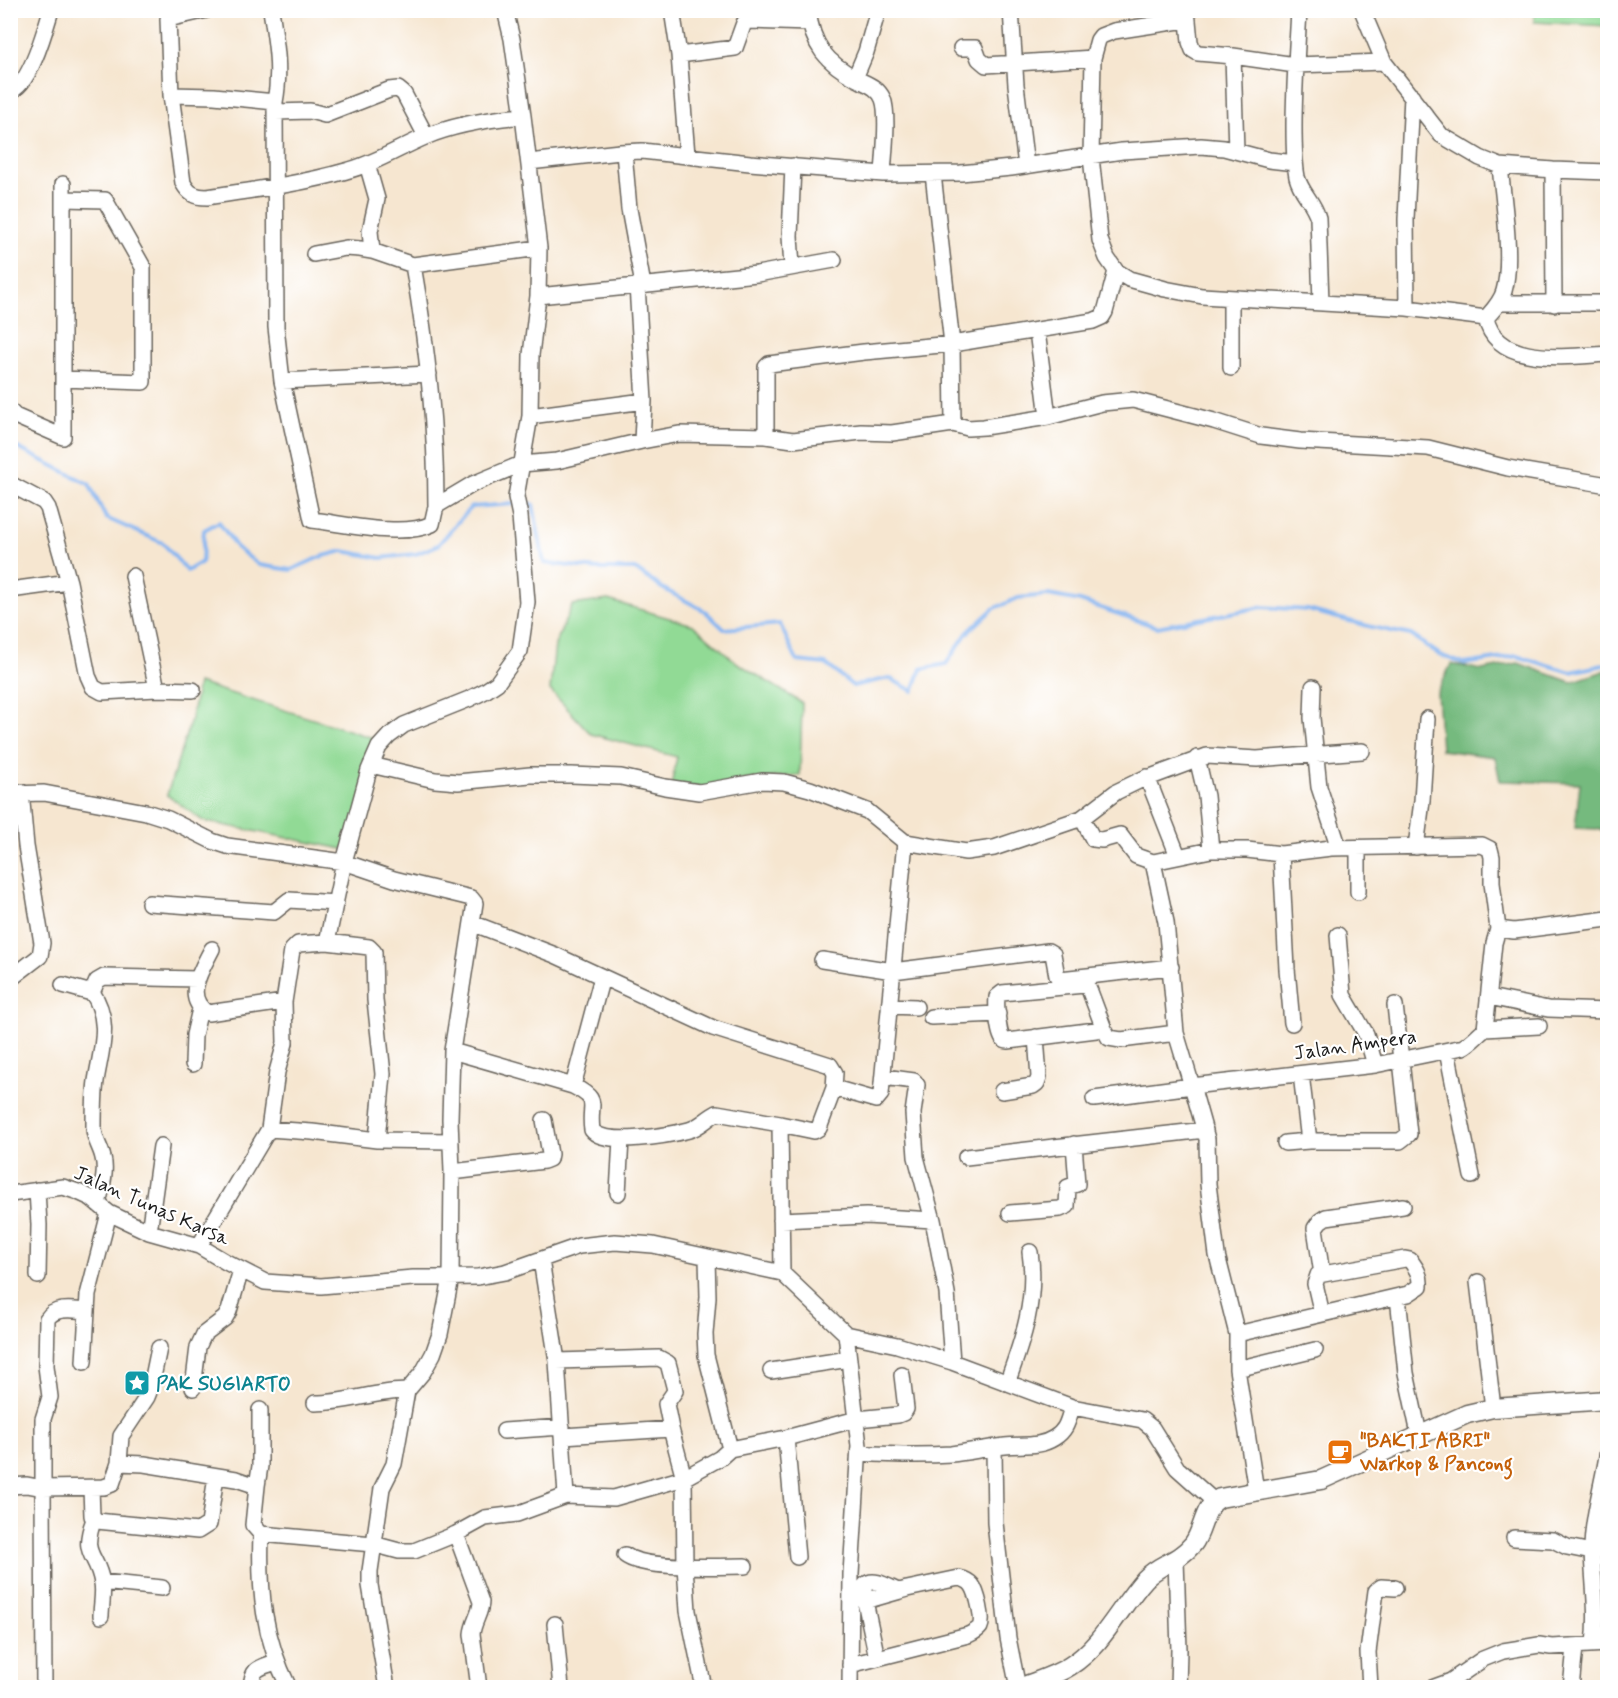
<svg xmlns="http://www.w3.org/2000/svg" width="1618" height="1698" viewBox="0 0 1618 1698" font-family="Mynerve,sans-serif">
<rect width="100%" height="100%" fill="#fff"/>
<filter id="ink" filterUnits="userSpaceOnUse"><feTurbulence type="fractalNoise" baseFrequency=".0167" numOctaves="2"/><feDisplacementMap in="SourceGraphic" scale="12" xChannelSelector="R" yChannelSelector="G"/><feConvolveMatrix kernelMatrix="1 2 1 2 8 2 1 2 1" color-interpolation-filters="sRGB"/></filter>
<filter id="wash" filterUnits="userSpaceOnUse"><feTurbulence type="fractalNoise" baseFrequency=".008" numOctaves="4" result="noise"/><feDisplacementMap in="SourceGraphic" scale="24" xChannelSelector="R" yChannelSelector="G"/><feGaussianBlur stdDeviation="1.35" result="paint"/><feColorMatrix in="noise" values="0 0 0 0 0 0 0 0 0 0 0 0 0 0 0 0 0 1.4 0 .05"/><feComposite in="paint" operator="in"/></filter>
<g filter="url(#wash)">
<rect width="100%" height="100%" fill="#f6e6d0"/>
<!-- green -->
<path fill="#91da95" stroke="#567b58" stroke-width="1.5" d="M1535,11h72v15l-73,-4z
M608,600l85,25 43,37 66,41 -2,72 -57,5 -30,8 -42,-2 6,-29 -86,-23 -41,-44 5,-45 17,-40z
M198,683l185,58 -25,111 -155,-31 -36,-26 24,-76z"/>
<!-- forest -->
<path fill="#74ba7e" stroke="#486b4d" stroke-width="1.5" d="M1518,663l53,19 36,-12v164l-9,-5 -23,-1 5,-45 -80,-2 -5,-24 -54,-7 -4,-57 14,-29 31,6z"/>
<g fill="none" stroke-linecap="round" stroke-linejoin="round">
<!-- stream -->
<path stroke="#87b6f1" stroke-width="4" d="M10,444l79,40 17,34 57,25 24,28 15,-9 2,-32 15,-8 18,26 22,17 32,5 29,-13 23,-6 38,7 35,-4 22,-9 33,-38 43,-3
M522,504h11l11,59 54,6h37l27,19 43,23 19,18 56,-5 17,37 29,3 27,22 36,-8 24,13 8,-22 25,-5 21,-31 26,-24 25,-11 30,-3 32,6 77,26 105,-20 46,3 64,17 39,8 29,20 24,9 53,-8 54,16 37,-8"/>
</g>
</g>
<g filter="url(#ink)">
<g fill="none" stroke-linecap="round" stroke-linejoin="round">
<!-- minor casing -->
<g stroke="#68635b" stroke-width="18">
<path id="minor" d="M207,10l-39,9 3,76 12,88c6,11 12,14 24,14 46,-7 94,-13 139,-26 28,-7 53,-23 79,-34 31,-13 65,-18 98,-21
M271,10c5,32 10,61 4,92l1,225 6,54 30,139c34,4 90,18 120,4l4,-18 37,-22 48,-20 36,-3 85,-20 37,-7 87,2 27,4 68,-8 31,1 61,-9 -1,-80 -19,-170
M672,10l7,45 8,100
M808,10c4,36 19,53 49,69 10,5 21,8 26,20 6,16 1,56 0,75
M1011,10l5,75 10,81
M1187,10l3,32 3,8 5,3 35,3 62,9 89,-3
M1299,10c-2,39 -5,77 -5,116 0,17 0,35 3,51 4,16 17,25 21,41l3,84
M1362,10l22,52 57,73 39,23 20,8c3,34 13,94 4,125 -3,11 -11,19 -18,27
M1186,20l-72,11 -13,5 -3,4 -5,18 -2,99 9,83 7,18 9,13 13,8 36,10 37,7 205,12 79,10c10,50 84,38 122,36
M961,48h14l4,11 7,6 107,-7
M679,55l56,-7 9,-25 6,-2 59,2
M1233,56l3,95
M855,78l11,-26 12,-42
M10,91c20,-5 35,-61 41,-81
M171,95l43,1 61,6
M276,112l34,-1 15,4 64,-25 9,-1 6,5 22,42
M624,152l5,57 14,76
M529,162l91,-10 22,-1 108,12 133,11 78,-1 50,-5 111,-17 79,-5 23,2 45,12 26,3
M367,164l10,35 -7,32 2,20
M1500,166l53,4 55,2
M1553,170l1,134
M63,199l42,1 38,67v115l-80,-3
M314,254l32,-6 14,1 12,2 41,14 126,-17
M413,265c14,80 23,160 23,241
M792,267l-2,-31 3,-70
M637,285l7,116 -2,40
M538,296l219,-22 77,-14
M1498,303h110
M1407,308l-1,-89 6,-123
M1037,331l11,86
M1231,368v-70
M282,381l147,-7
M10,411l5,5 48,21v-253
M530,416l114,-15
M953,424l15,4 16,-1 64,-10 54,-14 31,-3 81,21 47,15 39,5 128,7 80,20 100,17
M766,436v-69l3,-3 95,-12 88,-8 141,-23 9,-4 3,-5 11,-41
M10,484l34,18 4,6 21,74 19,94 5,11 9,5 55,-3 36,1
M133,576l24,113
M10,590l59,-8
M1313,687l-1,31 7,69 20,61
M1197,758l9,38 5,54
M371,765l64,15 23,2 72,-7h41l50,2 44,10 34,5 63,-11 22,1 26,7 57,22 38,31 61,10 28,-4 88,-30 34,-26 31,-15 31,79
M1148,778l59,-22 50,3 105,-8
M10,794l34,-1 102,19 22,7 44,22 15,5 117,16 50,17 77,19 4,5 -23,148 -2,68 2,53 -1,106 -11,56 -7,20 -10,18 -16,19 -13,73 -12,24 -12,83v14l17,103
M1082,818l11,21 9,1 18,-5 16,21 17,6
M1416,847l6,-46 5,-82
M1281,854l6,115 5,54
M1358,892v-44
M149,903l125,9 15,-12 47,3
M472,923l83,32 158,73 117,37 5,8 -1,15
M1338,935l5,60 23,39 9,31
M327,942l42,5 5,5 1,48 8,74 -6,66
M212,949c-10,20 -30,49 -4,64l76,-11
M822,960l71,11 155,-20 5,3 4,22 3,3 111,-12
M10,979l30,-23 2,-13 -16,-97 -5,-54
M63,985l25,7 6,-4 3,-7 7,-4 93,2
M92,992c20,30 9,57 4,89 -2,15 -2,31 -2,47 0,12 7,19 9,30 4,14 -2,32 -5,46
M1489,997l59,12 60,2
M889,1006l27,1
M931,1017l67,-3
M1104,1029l-96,12c-2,0 -4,-1 -5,-2 -5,-5 -7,-35 -6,-42l5,-4 82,-8 5,4 15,40 5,9 12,2 55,-7
M1485,1029l54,-3
M452,1051l121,35c29,15 15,17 19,44 12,17 78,5 97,0 11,-3 18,-12 28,-17l63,11
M1447,1051l25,125
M193,1064l1,-29 6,-26
M1301,1074l8,67
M884,1077l30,4 3,4 -4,28 3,44 17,63 14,73 5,69
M573,1086l29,-109
M1002,1091l31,-5 4,-3 2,-6 -3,-40
M1094,1099l98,-13 -16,-53 -10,-111 -13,-60 58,-12h36l34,4 50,-6 151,-3 8,4 2,8v26l6,46
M269,1129l43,3 65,8 74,1
M1285,1143l24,-2h91l9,-7 -14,-129
M966,1157l239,-27
M452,1172l92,-11 5,-2 1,-5 -6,-34
M37,1190l2,35 -1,51
M618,1193l3,-54
M10,1194l53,-7 15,5 13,6 18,15 40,19 50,14 27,16 39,20 56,4 92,-8 65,-1 27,-5 74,-26 36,-4 38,3 129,28 64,61 13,112 -8,128 -1,114
M1010,1213l50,-4 7,-3 1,-19 9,-3 -3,-40
M781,1220l85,-4 67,4
M149,1232l12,-86
M199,1246l70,-117 8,-57 8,-29 -1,-41 8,-52 6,-6 29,-2 17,-80 25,-92 10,-23 10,-11 15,-11 65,-26 16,-8 12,-8 23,-32 7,-49 -7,-86 -4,-19 14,-81 1,-61 7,-59 1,-48 -16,-132 -11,-77 -7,-29
M707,1258l1,39 -3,37 1,21 24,94
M541,1260l16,101 9,135
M782,1273l-2,-149 34,7 5,-3 15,-40 42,12 5,-6 24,-252
M1322,1274l-7,-46 5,-7 6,-4 77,-11
M1478,1282l15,126
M1398,1297l8,76 13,61
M846,1334l51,11 55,17 120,45 70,13 10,8 25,40 37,33
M1237,1334l171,-40 12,-8c1,-11 -4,-18 -10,-26l-5,-1 -87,16 -3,9 7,30
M557,1361l102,-3 9,5 6,23 1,5 -9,13 5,25
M84,1362l4,-67 21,-82
M1237,1369l78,-19
M771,1371l78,-12
M1007,1383c16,-43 30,-85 23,-131
M193,1388l5,-41 6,-13 21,-16 4,-7 12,-41
M315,1403c32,0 60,-12 92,-12
M504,1431l58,-4
M563,1436l108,-7 13,49 1,88 3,45 16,77
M786,1438l11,119
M994,1448l1,75 13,115 10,50
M859,1453c31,2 61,3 92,1 18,-2 36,-6 54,-8 18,-2 33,2 49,-8 13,-8 14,-18 18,-31
M119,1463l2,-27 26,-39 4,-10 8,-39
M10,1486l17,-1 16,3v-69l7,-22 -4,-31 1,-47c8,-13 27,-9 40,-8
M257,1486l3,-20v-56
M91,1488l1,28 5,5 101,10 11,-7 7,-48
M1256,1491l-19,-122v-35l-20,-79 -9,-71 -1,-45 -15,-53 183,-21 88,-18c9,-5 14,-12 22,-18l9,-86 4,-14 16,2 94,-12
M94,1519c-14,38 3,33 8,64 2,10 -1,23 -1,33
M261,1534l112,10 26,7h15l42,-17 29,-16 32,-4 49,-18 48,2 70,-20 36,-20 10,-9 56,-11 71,-19 41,-4 5,-2 3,-4 -4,-34
M456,1534l25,68c0,11 -8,20 -9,32l7,54
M1514,1538l39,2 14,7 25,5
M625,1555c18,15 95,11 120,11
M1176,1560l3,90 -1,38
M102,1582l60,6
M555,1624l6,64
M1594,1644c4,-31 -1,-61 -2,-93 0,-33 11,-67 16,-101
M877,1658l-12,-57v-16c9,-8 23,2 33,6
M850,1665l118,-30c4,-2 9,-4 12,-8 4,-8 -3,-35 -8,-42 -3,-4 -8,-6 -13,-7l-52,11 -42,12
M44,1688l-1,-200 61,-1 8,-3 7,-21 25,1 92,15 21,7 -4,39 8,9c-2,57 2,102 28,154
M251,1688c1,-21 8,-20 25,-26
M1370,1688l-2,-36 8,-61 5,-4 14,1
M1432,1688l19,-7 32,-22 20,-8 36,-6 12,2 57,-3
M1571,1688l4,-41"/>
</g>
<!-- tertiary casing -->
<g stroke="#68635b" stroke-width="21">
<path id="tertiary" d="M1019,1688c17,-7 36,-12 51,-22 33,-21 49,-58 75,-87 15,-16 32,-16 48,-35 11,-14 10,-38 27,-46l101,-18 146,-66 26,-6 115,-8"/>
</g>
<!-- minor -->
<use href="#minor" stroke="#fff" stroke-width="15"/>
<!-- tertiary -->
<use href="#tertiary" stroke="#fff" stroke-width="18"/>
</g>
</g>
<!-- icons -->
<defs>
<g id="sight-square" transform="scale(1.35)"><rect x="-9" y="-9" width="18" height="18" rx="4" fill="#0f9aa8" stroke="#fff"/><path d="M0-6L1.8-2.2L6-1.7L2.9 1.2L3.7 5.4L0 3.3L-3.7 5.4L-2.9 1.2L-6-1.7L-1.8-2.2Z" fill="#fff"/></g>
<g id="cafe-square" transform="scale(1.35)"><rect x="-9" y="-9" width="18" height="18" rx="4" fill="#e8710a" stroke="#fff"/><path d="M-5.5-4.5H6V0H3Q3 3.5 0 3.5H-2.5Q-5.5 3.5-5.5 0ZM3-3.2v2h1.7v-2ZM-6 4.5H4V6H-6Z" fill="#fff"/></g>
</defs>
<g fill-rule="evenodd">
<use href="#sight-square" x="137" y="1383"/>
<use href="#cafe-square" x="1340" y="1452"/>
</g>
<g text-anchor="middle" stroke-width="4.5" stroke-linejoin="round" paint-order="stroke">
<!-- street labels -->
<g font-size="20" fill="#1c1c1c" stroke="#fff">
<text transform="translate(1355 1044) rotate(-8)" y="7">Jalan Ampera</text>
<text transform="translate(152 1205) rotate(24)" y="7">Jalan Tunas Karsa</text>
</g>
<!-- culture labels -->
<g font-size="20" font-weight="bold" fill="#0d838f" stroke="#fff" text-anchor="start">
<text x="156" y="1390">PAK SUGIARTO</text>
</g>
<!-- food labels -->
<g font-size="20" font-weight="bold" fill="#c56008" stroke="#fff" text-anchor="start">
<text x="1360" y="1447">"BAKTI ABRI"<tspan x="1360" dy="23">Warkop &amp; Pancong</tspan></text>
</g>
</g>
<!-- margin -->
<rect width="1618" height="1698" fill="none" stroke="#fff" stroke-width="36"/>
</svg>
